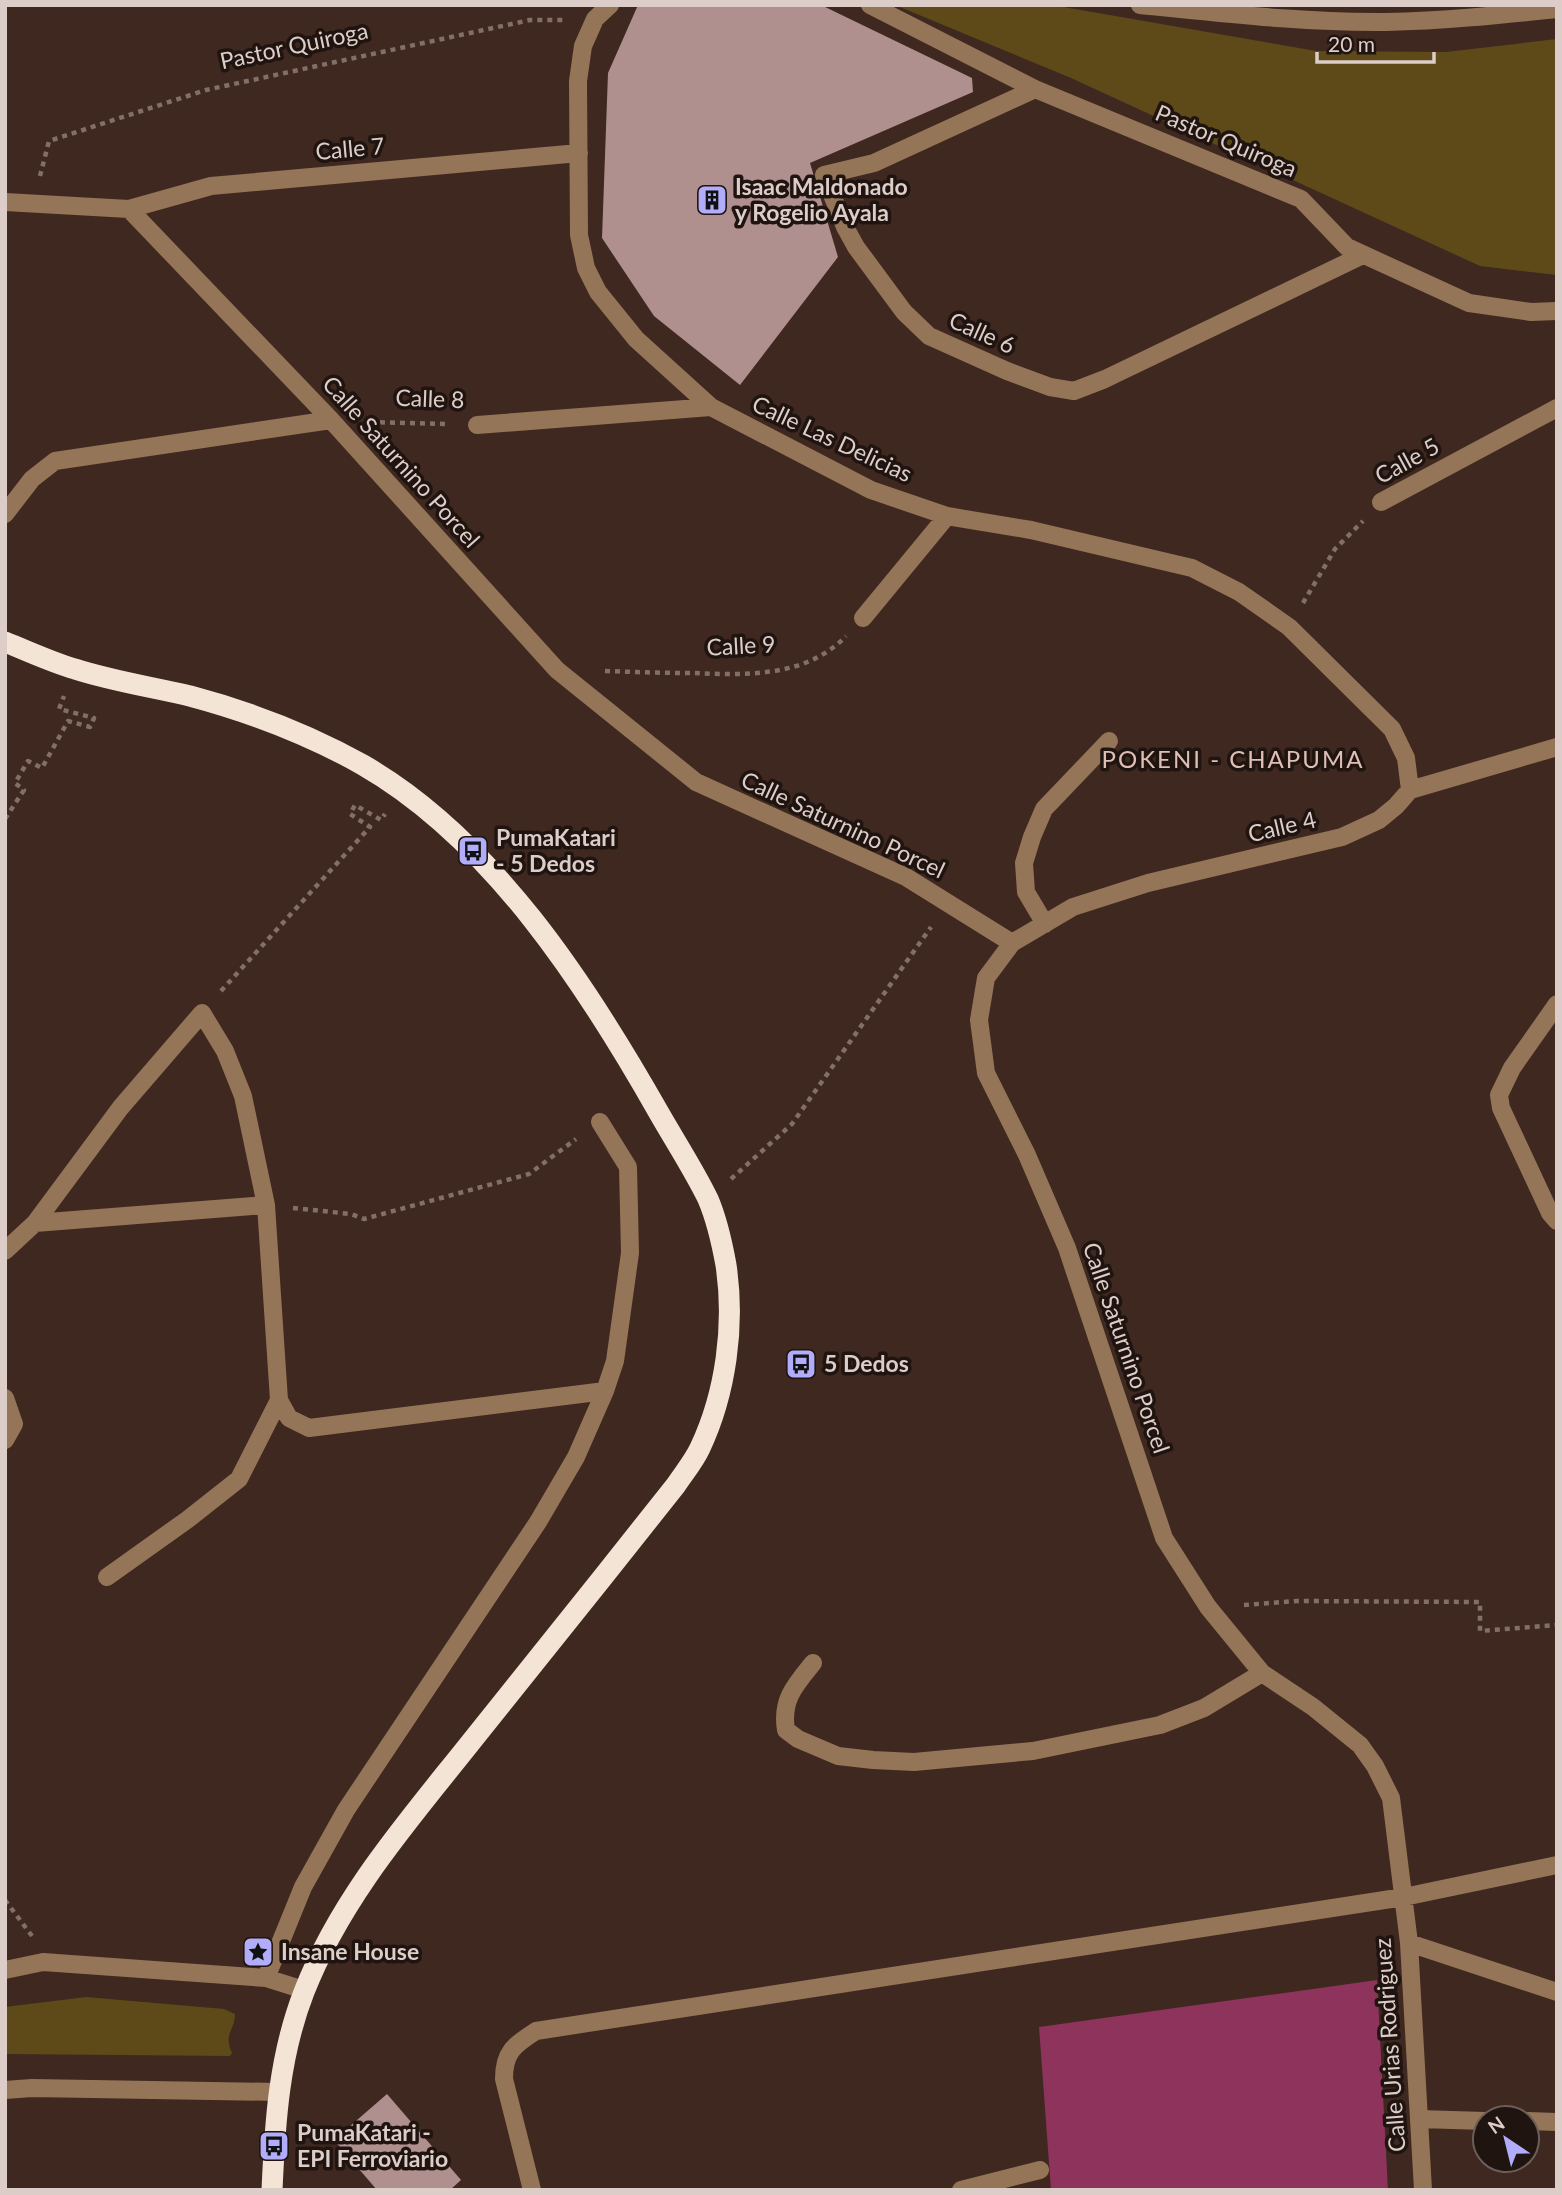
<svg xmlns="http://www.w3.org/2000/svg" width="1562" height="2195" viewBox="0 0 1562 2195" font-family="Lato,sans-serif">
<rect width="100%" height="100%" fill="#3f2820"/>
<!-- green -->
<path fill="#5d4a18" d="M895,5h157l264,46 130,1 111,-13v236l-77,-9 -409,-188z
M86,1997l138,12 11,5c0,17 -12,19 -3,39l-2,3 -225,-2v-47z"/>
<!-- water -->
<path fill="#8d335c" d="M1377,1980l11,210h-337l-12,-163z"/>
<!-- building -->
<path fill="#af908f" d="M638,5h183l151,73 1,14 -163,71 28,94 -98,128 -86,-69 -52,-78 6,-165z
M387,2094l74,86 -11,10h-73l-43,-50z"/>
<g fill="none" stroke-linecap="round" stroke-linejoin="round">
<!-- path -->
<path stroke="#836f69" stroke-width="4.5" stroke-dasharray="5 5" stroke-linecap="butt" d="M40,176l9,-35 157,-51 324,-70h33
M370,422l79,2
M1303,603l32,-54 28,-28
M605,671c29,1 58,2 87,2 53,2 114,5 154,-37
M5,819l19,-29 -9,-7 13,-22 14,7 26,-47 22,6 4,-9 -35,-9 5,-13
M221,991l149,-164 -20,-13 5,-9 26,15 4,-6
M731,1179l61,-55 139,-197
M293,1208l58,6 13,5 165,-45 47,-35
M1244,1605l53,-4 183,1v29l77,-6
M5,1900l27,36"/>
<!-- minor -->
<path stroke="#947557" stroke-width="18" d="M610,5l-15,14 -12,27 -5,35 1,154 7,33 12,24 38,47 75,68 160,83 76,26 84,14 161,38 47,24 50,35 103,102 14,29 4,32
M870,5l165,84 266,110 46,48 122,56 62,9 26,-1
M1140,5c82,8 164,18 246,17 57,-1 114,-7 171,-13
M1035,89l-161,74 -50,12 21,52 11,20 48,65 25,24 78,35 43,16 24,4 31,-12 258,-124
M5,202l124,7 82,-23 368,-33
M129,209l202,211 226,250 139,112 210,95 106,66
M477,425l234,-18
M1381,502l176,-94
M5,514l27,-35 23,-18 276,-41
M863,618l84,-102
M1045,924l-19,-32 -2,-29 8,-26 12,-28 65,-68
M1557,1004l-45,64 -13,27 2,13 49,105 7,8
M35,1223l231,-18
M5,1251l30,-28 86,-116 81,-94 23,38 18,45 23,109 13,195 10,18 20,10 296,-37
M5,1398l9,26 -9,16
M107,1577l80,-57 52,-41 40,-79
M813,1663c-18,22 -32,37 -27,67l12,9 40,17 35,4 41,2 119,-11 127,-26 44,-17 58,-35
M1409,1943l148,49
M5,1970l38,-8 223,16 38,12
M266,1978l37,-91 43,-77 192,-288 38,-65 29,-66 10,-30 15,-108 -2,-86 -28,-45
M5,2090l27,-2 246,4
M1419,2119l66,2
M1527,2121l30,1
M532,2190l-28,-111c0,-27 10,-34 32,-48l868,-134 153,-32
M961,2190l79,-20
M1423,2190l-14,-247 -18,-145 -16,-32 -15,-21 -47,-38 -51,-34 -54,-66 -44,-69 -97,-290 -40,-93 -41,-82 -7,-53 7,-42 26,-35 61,-36 75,-24 194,-46 37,-17 17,-14 14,-16 147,-43"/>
<!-- highway -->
<path stroke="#f4e4d6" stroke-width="21" d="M5,642c23,9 46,20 70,27 37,12 77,18 115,27 60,16 120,39 173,69 129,74 224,221 296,348 16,28 35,57 49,86 9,21 14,44 18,66 9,60 0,128 -26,183 -6,13 -16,25 -24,37 -68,86 -136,171 -205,257 -62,78 -130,155 -167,250 -25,64 -29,130 -32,198"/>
</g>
<!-- icons -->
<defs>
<g id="building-square" transform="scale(1.575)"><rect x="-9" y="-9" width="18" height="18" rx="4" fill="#b1adfa" stroke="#1f1410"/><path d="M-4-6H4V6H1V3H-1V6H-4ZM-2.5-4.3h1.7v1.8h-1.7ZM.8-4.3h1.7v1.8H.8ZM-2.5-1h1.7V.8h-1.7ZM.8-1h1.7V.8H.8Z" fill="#111"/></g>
<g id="bus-square" transform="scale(1.575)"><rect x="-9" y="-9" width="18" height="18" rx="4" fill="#b1adfa" stroke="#1f1410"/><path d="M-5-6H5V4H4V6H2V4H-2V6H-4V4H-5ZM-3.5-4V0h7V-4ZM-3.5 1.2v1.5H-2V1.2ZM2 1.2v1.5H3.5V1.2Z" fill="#111"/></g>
<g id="sight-square" transform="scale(1.575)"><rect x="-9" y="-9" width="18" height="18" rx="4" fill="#b1adfa" stroke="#1f1410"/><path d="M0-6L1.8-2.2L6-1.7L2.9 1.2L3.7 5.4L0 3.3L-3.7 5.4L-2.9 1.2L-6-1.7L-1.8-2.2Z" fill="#111"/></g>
</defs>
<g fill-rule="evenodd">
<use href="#building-square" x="712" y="200"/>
<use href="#bus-square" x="473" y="851"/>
<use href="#bus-square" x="801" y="1364"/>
<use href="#sight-square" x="258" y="1952"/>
<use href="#bus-square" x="274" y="2146"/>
</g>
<g text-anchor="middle" stroke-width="7" stroke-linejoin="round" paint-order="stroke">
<!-- street labels -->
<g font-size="23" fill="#ddcdc8" stroke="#1f1410">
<text transform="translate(294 46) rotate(-12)" y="8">Pastor Quiroga</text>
<text transform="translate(1226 141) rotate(23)" y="8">Pastor Quiroga</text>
<text transform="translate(350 149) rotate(-5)" y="8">Calle 7</text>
<text transform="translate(982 333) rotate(24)" y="8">Calle 6</text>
<text transform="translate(430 399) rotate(2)" y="8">Calle 8</text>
<text transform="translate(832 439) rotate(25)" y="8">Calle Las Delicias</text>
<text transform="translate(1407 461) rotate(-29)" y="8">Calle 5</text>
<text transform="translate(401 462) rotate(48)" y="8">Calle Saturnino Porcel</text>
<text transform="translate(741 646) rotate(-3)" y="8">Calle 9</text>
<text transform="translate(843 825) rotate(25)" y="8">Calle Saturnino Porcel</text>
<text transform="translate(1282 827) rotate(-13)" y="8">Calle 4</text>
<text transform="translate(1126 1348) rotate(71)" y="8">Calle Saturnino Porcel</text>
<text transform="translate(1390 2045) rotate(-94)" y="8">Calle Urias Rodriguez</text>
</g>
<!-- poi labels -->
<g font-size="23" font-weight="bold" fill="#ddcdc8" stroke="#1f1410" text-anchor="start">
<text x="735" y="195">Isaac Maldonado<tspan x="735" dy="26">y Rogelio Ayala</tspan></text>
<text x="496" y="846">PumaKatari<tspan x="496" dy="26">- 5 Dedos</tspan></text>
<text x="824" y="1372">5 Dedos</text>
<text x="281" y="1960">Insane House</text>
<text x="297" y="2141">PumaKatari -<tspan x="297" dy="26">EPI Ferroviario</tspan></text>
</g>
<!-- neighbourhood labels -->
<g font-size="24" letter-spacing="2" fill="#ddbfb4" stroke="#1f1410">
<text x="1233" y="768">POKENI - CHAPUMA</text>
</g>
</g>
<!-- border -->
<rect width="1562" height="2195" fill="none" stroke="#ddcdc8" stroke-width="14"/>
<!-- north arrow -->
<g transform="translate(1506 2139) rotate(325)"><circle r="33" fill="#1f1410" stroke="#6b5e5a" stroke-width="2"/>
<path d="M0-5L12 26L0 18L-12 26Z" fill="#b1adfa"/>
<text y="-10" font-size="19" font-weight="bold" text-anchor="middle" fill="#ddcdc8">N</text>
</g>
<!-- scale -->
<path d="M1317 52v10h117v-10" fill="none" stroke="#ddcdc8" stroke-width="3.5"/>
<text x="1328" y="52" font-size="21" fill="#ddcdc8" stroke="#1f1410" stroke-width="5" paint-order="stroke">20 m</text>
</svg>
